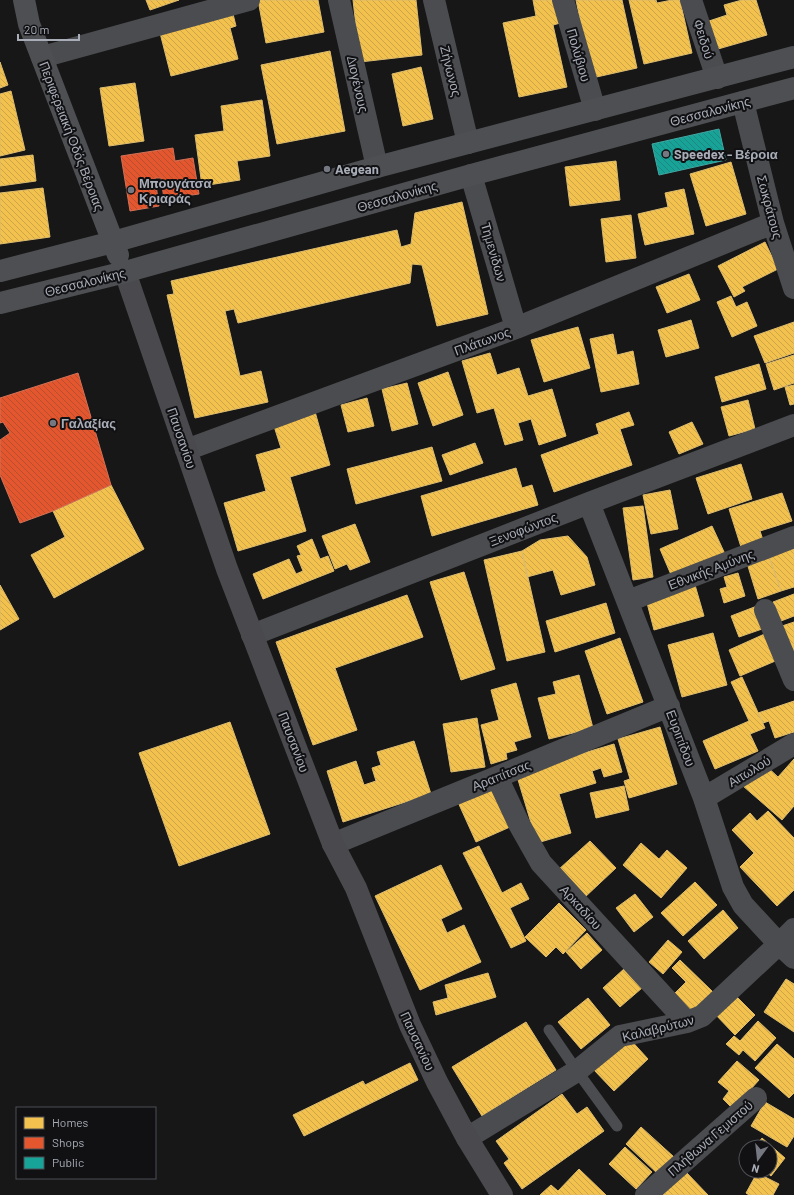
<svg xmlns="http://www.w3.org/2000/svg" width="794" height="1195" viewBox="0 0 794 1195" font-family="Barlow,sans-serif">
<defs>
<pattern id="homes-back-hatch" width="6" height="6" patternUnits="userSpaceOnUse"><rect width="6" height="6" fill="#f2c14e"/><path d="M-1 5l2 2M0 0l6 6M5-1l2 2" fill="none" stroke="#cca549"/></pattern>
<pattern id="shops-back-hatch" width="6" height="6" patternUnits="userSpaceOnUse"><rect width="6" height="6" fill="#e4572e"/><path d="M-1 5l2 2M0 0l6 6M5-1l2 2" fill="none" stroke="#b84e30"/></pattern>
<pattern id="public-back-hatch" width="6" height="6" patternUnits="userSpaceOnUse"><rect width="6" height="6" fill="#17a398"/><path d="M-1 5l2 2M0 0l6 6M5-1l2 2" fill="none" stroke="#1e8780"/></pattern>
</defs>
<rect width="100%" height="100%" fill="#171717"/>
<!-- homes -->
<path fill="url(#homes-back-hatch)" stroke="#dcbb6e" d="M146,0h33l-29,10z
M258,0h60l6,32 -58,11z
M353,0h63l6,55 -62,7z
M533,0h26l5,22 -11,3 14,62 -48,10 -16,-74 33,-7z
M576,0h46l15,68 -45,10z
M629,0h27l1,3 15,-3h8l12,53 -48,11z
M742,0h14l11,35 -49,14 -9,-28 18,-6 -3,-10z
M232,10l4,16 -6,2 8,31 -67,17 -12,-47z
M330,51l15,80 -68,13 -16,-79z
M0,62l8,23 -8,3z
M421,67l12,52 -30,7 -11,-52z
M135,83l9,58 -35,5 -9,-58z
M11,91l14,59 -25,6v-62z
M262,100l8,56 -33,5 3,19 -38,6 -7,-51 29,-4 -3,-25z
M33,155l3,26 -36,5v-27z
M616,161l4,39 -50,6 -5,-39z
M731,162l15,52 -40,12 -16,-52z
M43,188l7,49 -50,7v-51z
M684,189l10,45 -49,11 -7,-31 30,-7 -3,-14z
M462,202l26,112 -51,12 -15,-61 -10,-1 -2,19 -172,40 -4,-14 -9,2 15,65 21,-5 7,31 -73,16 -28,-123 7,-1 -3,-13 226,-51 4,17 10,-3 4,-31z
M631,215l5,43 -30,4 -5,-43z
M765,242l13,27 -36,18 3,4 -11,6 -16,-31z
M689,274l11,26 -33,13 -11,-26z
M731,296l5,11 11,-5 10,24 -25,11 -15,-35z
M691,320l8,28 -33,9 -8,-27z
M794,322v31l-29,10 -11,-27z
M578,327l12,41 -46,14 -13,-42z
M613,334l4,21 16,-4 6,33 -38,8 -11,-53z
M490,353l7,22 22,-7 9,28 24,-7 14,47 -27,9 -8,-26 -13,4 5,17 -18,5 -11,-37 -17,5 -15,-52z
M794,355v28l-20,7 -8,-26z
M759,364l7,25 -44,13 -7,-25z
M448,372l15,43 -30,11 -15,-43z
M407,383l11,41 -26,7 -10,-42z
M794,385v19l-4,1 -5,-18z
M367,398l7,28 -26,6 -7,-27z
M748,400l7,29 -26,7 -8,-29z
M314,408l16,57 -40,12 16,54 -68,20 -14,-48 42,-12 -10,-36 25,-7 -9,-28z
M629,412l5,13 -14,4 12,36 -78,27 -13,-37 58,-21 -3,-10z
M692,422l11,22 -24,10 -10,-22z
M475,443l8,20 -33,12 -8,-20z
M432,447l10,34 -86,23 -9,-35z
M741,464l11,35 -44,15 -12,-36z
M516,468l6,20 10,-3 6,20 -106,31 -11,-40z
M111,485l33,64 -90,49 -23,-43 34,-18 -12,-26z
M670,490l8,39 -27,5 -8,-39z
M782,493l10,28 -32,10 3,9 -22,7 -12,-38z
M643,506l10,71 -20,3 -10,-72z
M355,524l15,38 -20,8 -3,-6 -12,5 -13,-33z
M712,526l13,28 -53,23 -12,-28z
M568,536l19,21 8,28 -34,10 -8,-25 -26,7 -5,-26 18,-11z
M312,539l8,20 8,-3 6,15 -71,28 -10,-25 36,-15 7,15 7,-3 -6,-15 4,-1 -4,-9z
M794,548v39l-13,4 -12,-35z
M522,551l23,101 -38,9 -23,-101z
M769,556l12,35 -23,8 -11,-36z
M464,572l31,97 -34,11 -31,-98z
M738,573l7,23 -21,7 -4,-14 7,-2 -3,-10z
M0,585l19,34 -19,11z
M695,585l9,31 -50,14 -8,-31z
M794,594v22l-13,5 -8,-19z
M407,595l16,42 -88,31 22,62 -44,15 -37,-103z
M606,603l9,30 -60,19 -9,-31z
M757,606l8,22 -26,9 -8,-21z
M794,622v43l-12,-39z
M769,632l11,27 -40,17 -11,-26z
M713,633l14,52 -45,12 -14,-52z
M620,638l23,64 -36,12 -22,-63z
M579,675l14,53 -44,11 -11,-41 18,-4 -3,-12z
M742,677l23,51 -15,6 8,17 -43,18 -12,-28 46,-20 -18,-39z
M516,683l15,54 -17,5 3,8 -11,3 1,6 -16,5 -10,-39 18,-5 -8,-30z
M794,701v31l-19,6 -6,-17 -6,2 -5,-10z
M477,718l8,49 -34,5 -8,-48z
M230,722l40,112 -91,32 -40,-113z
M660,727l17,57 -48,14 -5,-17 6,-2 -12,-40z
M414,741l17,53 -88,28 -16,-51 29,-10 8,24 12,-4 -4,-13 9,-3 -4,-13z
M614,744l8,28 -18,5 -3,-9 -9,3 4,12 -37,11 12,39 -34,10 -21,-70z
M794,759v47l-12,14 -39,-34 20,-23 15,14z
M492,785l18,42 -34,15 -19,-42z
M624,786l5,24 -33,8 -6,-25z
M768,811l26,27v52l-17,16 -37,-39 14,-14 -22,-23 18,-17 7,8z
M590,841l26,27 -32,30 -26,-28z
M641,843l18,16 8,-9 20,18 -26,30 -38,-33z
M479,846l23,47 19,-10 8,16 -19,9 16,33 -15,7 -48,-95z
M441,865l21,44 -21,10 6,14 17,-8 17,37 -61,28 -45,-94z
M695,882l22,23 -34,31 -22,-23z
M635,894l18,23 -19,15 -18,-24z
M559,903l27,27 -23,24 -7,-7 -10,10 -21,-20z
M723,910l15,18 -34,31 -16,-18z
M587,933l15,17 -21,19 -15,-17z
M668,940l14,12 -19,22 -14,-12z
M680,960l33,32 -23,23 -19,-18 15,-15 -14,-14z
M625,968l17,20 -22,19 -17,-19z
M488,973l8,24 -60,18 -3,-13 15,-4 -3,-13z
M786,979l8,5v48l-30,-20z
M734,994l21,21 -20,20 -21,-22z
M588,998l22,27 -29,24 -23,-27z
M758,1021l18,17 -21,23 -12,-11 -4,5 -13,-11 8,-8 6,5z
M526,1022l30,48 -74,46 -30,-49z
M628,1037l20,22 -34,32 -21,-22z
M777,1044l17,15v34l-5,5 -34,-30z
M737,1061l22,19 -26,29 -10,-10 6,-8 -11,-9z
M410,1063l8,17 -114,56 -11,-21 70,-34 2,4z
M562,1094l15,20 10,-7 17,24 -82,58 -18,-26 5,-4 -13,-18z
M765,1102l29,17v17l-7,11 -36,-21z
M641,1127l33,30 -16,17 -32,-30z
M762,1138l23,20 -14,18 -6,-5h5v-24h-15z
M625,1147l27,25 -16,17 -27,-25z
M579,1169l27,26h-66l11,-10 7,6z
M686,1172l22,23h-46z
M757,1173l22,11 -6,11h-24l-3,-2z"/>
<!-- shops -->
<path fill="url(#shops-back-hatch)" stroke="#d27157" d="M173,148l2,13 18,-3 6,36 -35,5 -3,-21h-6l4,28 -29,5 -9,-55z
M78,373l33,112 -58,26 -33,12 -20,-48v-35l10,-7 -7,-11 -3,1v-25z"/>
<!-- public -->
<path fill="url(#public-back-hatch)" stroke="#42a6a2" d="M719,129l7,31 -67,15 -7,-31z"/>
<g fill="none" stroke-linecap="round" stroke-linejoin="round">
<!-- lane -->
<path stroke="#4b4c50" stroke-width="11" d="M549,1030l28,41 40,55"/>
<!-- street -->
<path stroke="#4b4c50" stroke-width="22" d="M339,0l38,167
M434,0l34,143
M563,0l32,110
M691,0l26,78
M42,57l207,-57
M743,102l30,121 21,65
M471,175l45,153
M186,450l330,-122 257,-105
M589,503l115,295 29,89 10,18 36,39 15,14
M628,601l166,-64
M765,610l29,70
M252,635l337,-132 205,-78
M497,777l22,47 22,39 146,159
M704,798l90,-54
M333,844l164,-67 172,-71
M467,1138l110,-67 43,-35 67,-14 15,-6 77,-72 15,-15
M646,1195l110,-97"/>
<!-- secondary -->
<path stroke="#4a4a4e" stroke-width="22" d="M125,272l102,297 106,275 23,44 54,137 27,57 30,56 35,57"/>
<!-- primary -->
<path stroke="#4d4f52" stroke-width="22" d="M24,0l5,24 89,231
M0,271l113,-29 264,-75 417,-110
M0,303l125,-31 346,-97 323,-87"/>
</g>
<!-- markers -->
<g fill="#757880" stroke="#111113" stroke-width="1.5">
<circle cx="666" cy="154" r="4"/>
<circle cx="327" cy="169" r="4"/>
<circle cx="131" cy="190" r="4"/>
<circle cx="53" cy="423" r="4"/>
</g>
<g text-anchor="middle" stroke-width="4" stroke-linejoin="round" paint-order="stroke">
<!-- street labels -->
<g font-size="13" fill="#a8adb8" stroke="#111113">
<text transform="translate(704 39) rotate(72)" y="5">Φειδού</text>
<text transform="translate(579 55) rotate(74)" y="5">Πολύβιου</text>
<text transform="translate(451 71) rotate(76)" y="5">Ζήνωνος</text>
<text transform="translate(358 84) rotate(77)" y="5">Διογένους</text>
<text transform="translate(710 111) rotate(-15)" y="5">Θεσσαλονίκης</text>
<text transform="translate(72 136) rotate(69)" y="5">Περιφερειακή Οδός Βέροιας</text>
<text transform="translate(397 196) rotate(-16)" y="5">Θεσσαλονίκης</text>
<text transform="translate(770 207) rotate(75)" y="5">Σωκράτους</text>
<text transform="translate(494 252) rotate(74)" y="5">Τημενίδων</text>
<text transform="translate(85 282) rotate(-14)" y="5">Θεσσαλονίκης</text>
<text transform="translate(482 341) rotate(-20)" y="5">Πλάτωνος</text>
<text transform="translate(182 438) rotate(71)" y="5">Παυσανίου</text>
<text transform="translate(523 529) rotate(-21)" y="5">Ξενοφώντος</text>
<text transform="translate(711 569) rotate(-21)" y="5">Εθνικής Αμύνης</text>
<text transform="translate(681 738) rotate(69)" y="5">Ευριπίδου</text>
<text transform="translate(294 742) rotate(69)" y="5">Παυσανίου</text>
<text transform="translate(749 771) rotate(-31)" y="5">Αιτωλού</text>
<text transform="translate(501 775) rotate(-22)" y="5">Αραπίτσας</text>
<text transform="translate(581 907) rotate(48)" y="5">Αρκαδίου</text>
<text transform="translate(658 1028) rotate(-14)" y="5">Καλαβρύτων</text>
<text transform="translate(418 1041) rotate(65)" y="5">Παυσανίου</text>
<text transform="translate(710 1138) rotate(-41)" y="5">Πλήθωνα Γεμιστού</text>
</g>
<!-- poi labels -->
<g font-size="13" font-weight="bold" fill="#a8adb8" stroke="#111113" text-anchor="start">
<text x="674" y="159">Speedex - Βέροια</text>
<text x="335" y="174">Aegean</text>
<text x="139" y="188">Μπουγάτσα<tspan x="139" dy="15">Κριαράς</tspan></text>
<text x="61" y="428">Γαλαξίας</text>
</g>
</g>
<!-- legend -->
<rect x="16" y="1107" width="140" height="72" fill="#111113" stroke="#4d4f55"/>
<rect x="24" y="1117" width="20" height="12" fill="#f2c14e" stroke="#4d4f55"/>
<text x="52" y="1127" font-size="12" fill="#a8adb8">Homes</text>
<rect x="24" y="1137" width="20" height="12" fill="#e4572e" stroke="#4d4f55"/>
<text x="52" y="1147" font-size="12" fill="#a8adb8">Shops</text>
<rect x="24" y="1157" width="20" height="12" fill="#17a398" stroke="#4d4f55"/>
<text x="52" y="1167" font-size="12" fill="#a8adb8">Public</text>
<!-- north arrow -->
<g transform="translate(758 1159) rotate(195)"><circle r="19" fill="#111113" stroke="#4d4f55"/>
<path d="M0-3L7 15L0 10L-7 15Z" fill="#757880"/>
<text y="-6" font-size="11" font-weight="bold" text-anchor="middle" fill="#a8adb8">N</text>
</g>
<!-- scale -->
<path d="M18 34v6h61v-6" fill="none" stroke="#a8adb8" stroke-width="2"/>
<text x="24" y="34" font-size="12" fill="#a8adb8" stroke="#111113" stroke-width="3" paint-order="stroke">20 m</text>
</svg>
